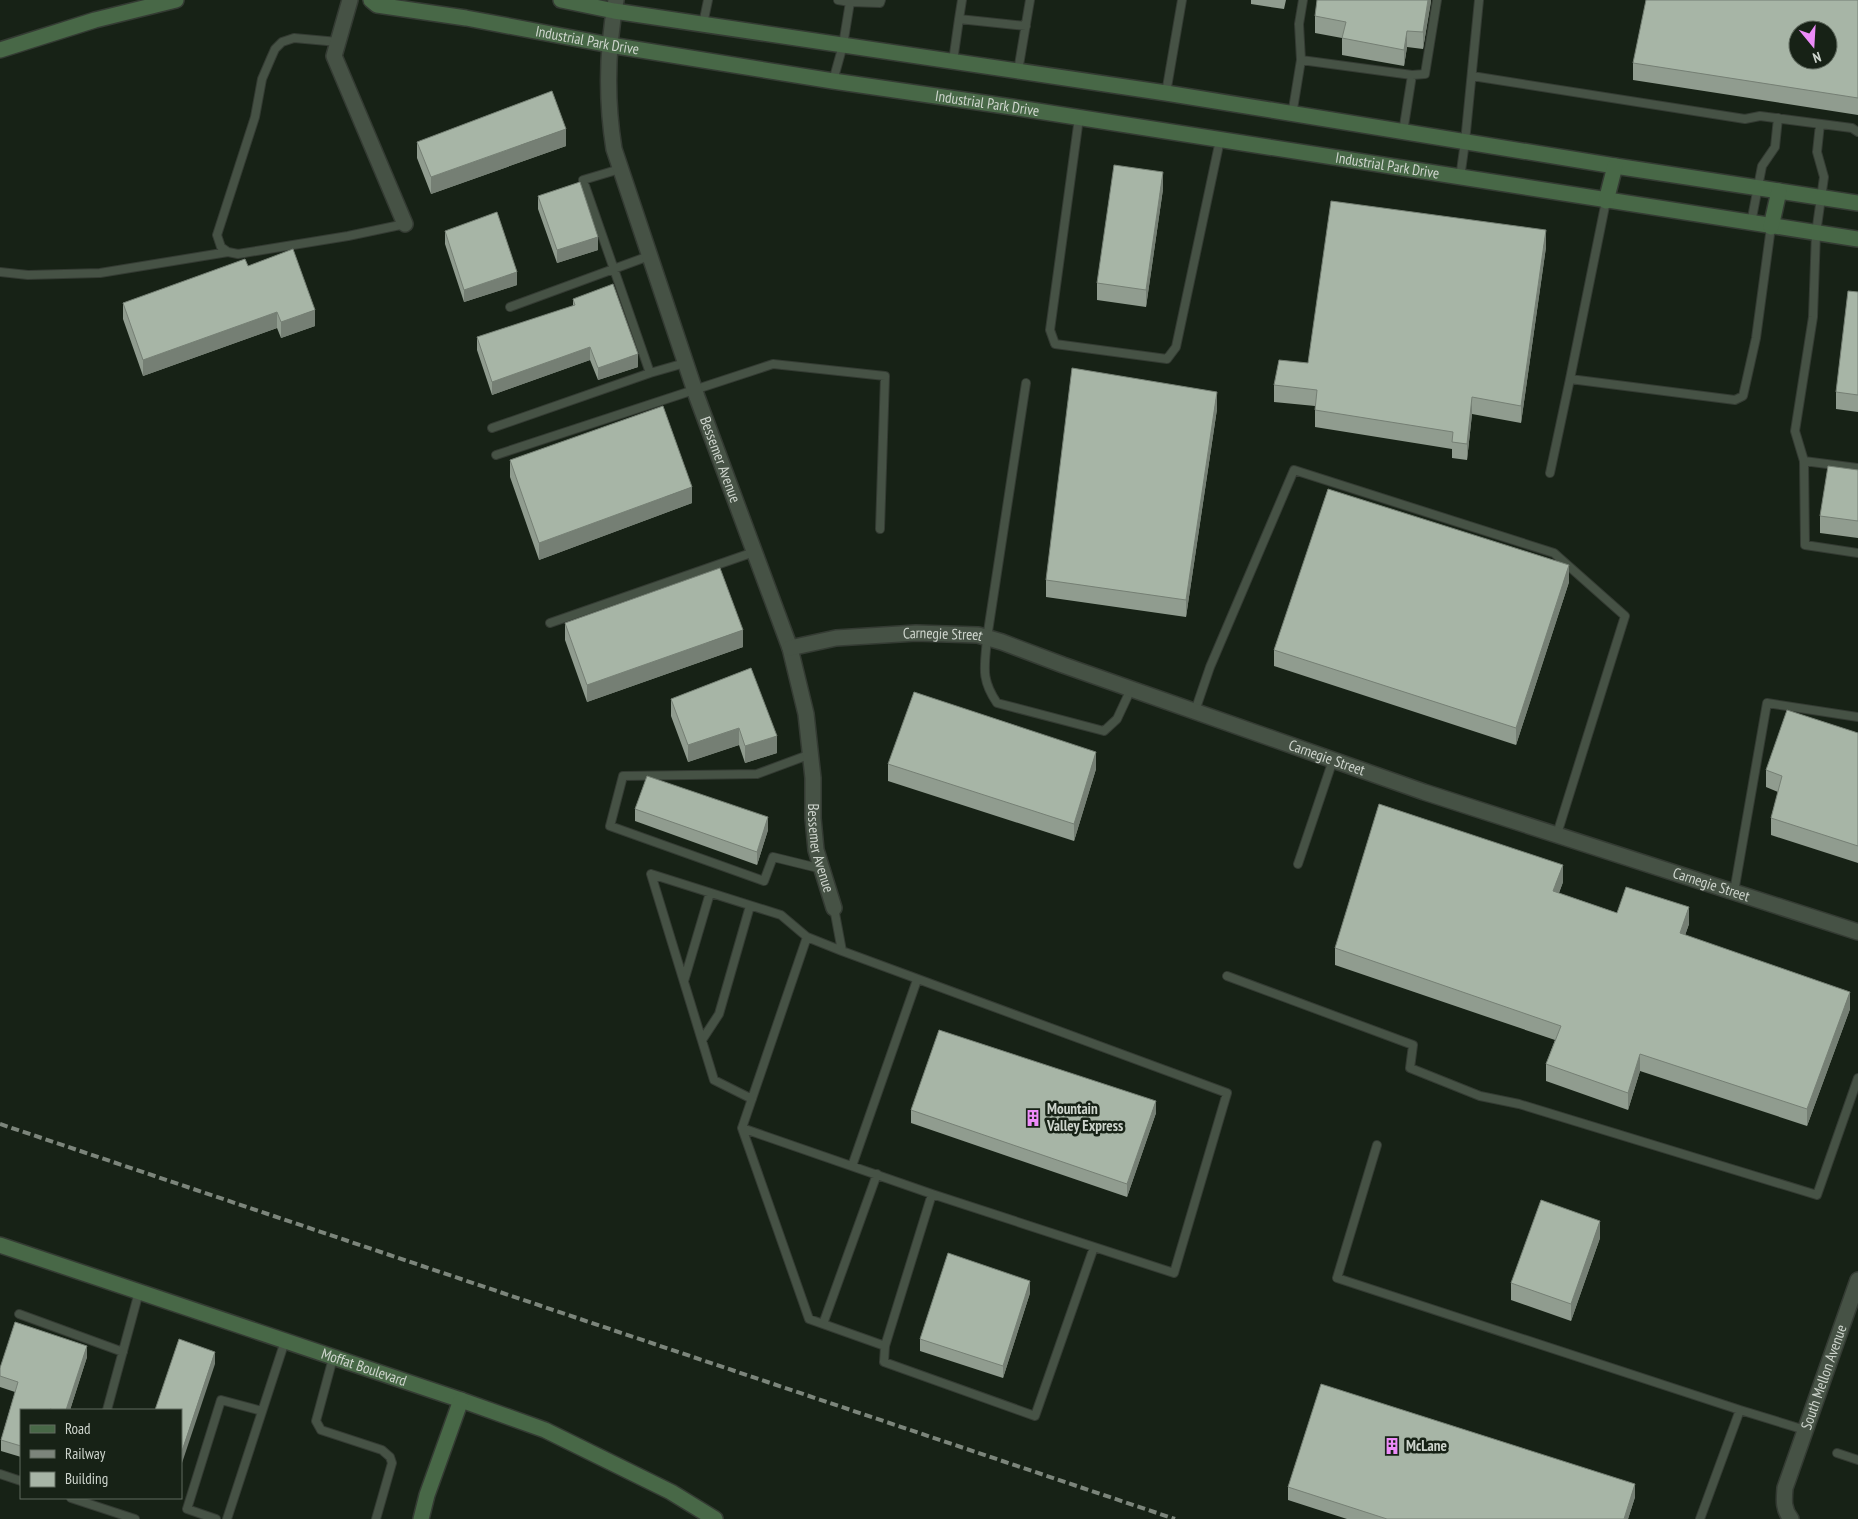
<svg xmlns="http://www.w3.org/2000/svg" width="1858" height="1519" viewBox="0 0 1858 1519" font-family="'PT Sans Narrow',sans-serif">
<rect width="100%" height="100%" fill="#172216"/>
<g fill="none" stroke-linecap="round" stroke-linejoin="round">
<!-- lane casing -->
<g stroke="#343b33" stroke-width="10">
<path id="lane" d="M838,0l12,2
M962,0l-3,19 67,7
M1303,0l-4,24 2,36 111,15 13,-1 12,-74
M703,24l5,-24
M338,42l-44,-4 -12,4 -7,7 -4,9 -9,21 -7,38 -38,118 4,12 7,5 10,2 110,-18 57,-12
M953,61l6,-42
M1018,71l12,-71
M1472,76l273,43 15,-3 92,12 6,4
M833,81l10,-36 7,-43 30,1 1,-3
M1166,93l16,-93
M1292,115l9,-55
M1079,118l-29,212 5,14 112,15 9,-12 44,-207
M1403,132l9,-57
M620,169l-37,11 67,193 35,-10
M1460,178l5,-36 14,-142
M1751,223l11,-57 13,-19 3,-29
M0,272l28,3 72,-2 128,-21
M510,307l139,-51
M1570,379l36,-178
M1026,383l-39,255c-2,28 -7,40 10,65l107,28 13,-12 14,-30
M492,428l158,-55
M496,455l277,-91 112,12 -5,153
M1804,461l-9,-30 18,-114 3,-84 8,-56 -7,-25 3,-28
M1858,468l-54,-7 1,84 53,8
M1550,473l20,-94 165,21 8,-4 13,-58 15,-111
M550,623l204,-71
M1195,711l15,-44 84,-197 260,83 71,63 -68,218
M811,754l-54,20 -134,2 -13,50 154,55 9,-24 49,12
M1298,864l35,-104
M651,874l63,206 38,19
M651,874l130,41 26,22
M1734,892l33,-189 91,14
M842,951l-35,-14 -65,191 67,191 76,27
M1227,976l186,69 -3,23 70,28 39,8 298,91 41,-117
M684,981l26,-88
M702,1040l17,-26 31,-108
M742,1128l190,66 242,79 53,-180 -385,-142 -8,-43
M1377,1145l-40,133 403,132
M852,1166l65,-186
M932,1194l-47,152 -1,16 151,54 59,-169
M19,1314l104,38
M823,1324l54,-150
M333,1358l-17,63 5,9 61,20 8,7 2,6 -16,56
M107,1410l32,-118
M1837,1453l21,7
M0,1474l21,7
M71,1498l64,21
M216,1519l-29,-10 34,-109 41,11
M227,1519l58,-178
M1700,1519l40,-109 65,20"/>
</g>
<!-- street casing -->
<g stroke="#343b33" stroke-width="18">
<g id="street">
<path d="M350,0l-16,56 71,168"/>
<path id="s1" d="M616,0c-9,49 -10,99 -2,149l83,248 93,251 16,66 7,64v40l3,32 18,58"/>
<path id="s2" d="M790,648l46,-10 80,-5 62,2 24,7 61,23 361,127 434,140"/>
<path id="s3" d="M1791,1519c-8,-10 -7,-19 -6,-31l73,-208"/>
</g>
</g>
<!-- secondary casing -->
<g stroke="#343b33" stroke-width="18">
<g id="secondary">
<path id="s4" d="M371,0l6,5 89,13 144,27 223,36 179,26 846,132"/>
<path d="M561,0l53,11 552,82 449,73 243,37"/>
<path d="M0,50l95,-30 81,-20"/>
<path d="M1606,201l9,-35"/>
<path d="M1771,227l8,-36"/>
<path id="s5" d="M0,1245l461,155 84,30 126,62 44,27"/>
<path d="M421,1519l6,-24 34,-95"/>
</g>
</g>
<!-- lane -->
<use href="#lane" stroke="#465245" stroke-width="8"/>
<!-- street -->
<use href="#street" stroke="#465245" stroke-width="15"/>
<!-- secondary -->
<use href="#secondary" stroke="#486847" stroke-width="15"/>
<!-- rail -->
<path stroke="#7c857b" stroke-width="4" stroke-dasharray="8 4" stroke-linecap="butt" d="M0,1124l1175,395"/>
</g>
<!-- wall -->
<path fill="#909c8f" d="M1251,0h35l-2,9 -33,-5z
M1431,0l-8,49 -16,-2 -3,19 -62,-11v-17l-27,-5v-17z
M1858,0v115l-225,-35v-17z
M417,142l149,4 -135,48 -14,-36z
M1163,189l-17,118 -49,-7v-17z
M538,196l60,54 -41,13 -19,-54z
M445,231l72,54 -53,17 -19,-58z
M1546,247l-25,176 -49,-9 -5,46 -15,-2v-9l-137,-22v-21l-41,-4v-17l34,-22z
M248,266l67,60 -34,12 -4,-10 -134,48 -20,-57v-16z
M1858,292v120l-22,-3v-17z
M573,299l65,68 -40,13 -8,-20 -98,35 -15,-45v-13l96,-31z
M1217,409l-31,208 -140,-20v-17z
M510,460l182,43 -153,57 -29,-83z
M1858,470v68l-38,-5v-17z
M1569,582l-53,163 -242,-79v-16z
M565,623l178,24 -156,55 -22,-62z
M751,668l26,85 -32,10 -6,-18 -51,17 -17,-46v-17z
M1858,733v130l-87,-28v-17l7,-26 -12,-5v-17z
M888,764l208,5 -22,72 -186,-60z
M635,809l133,21 -11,35 -122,-44z
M1563,882l-4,11 58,20 72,11 -4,11 165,74 -43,117 -167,-55 -12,39 -82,-29v-17l9,-24 -220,-75v-17z
M911,1110l245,3 -29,84 -216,-74z
M1600,1238l-29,83 -60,-21v-17z
M1030,1293l-27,85 -83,-27v-12z
M87,1357l-17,53h-49v47l-20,-6v-11l14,-48 -15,-5v-19z
M1288,1487l347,10 -7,22h-281l-59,-19z"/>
<!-- shaded-wall -->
<path fill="#757f74" d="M1428,0h3v2l-8,47v-17z
M1407,31v16l-3,19v-16z
M566,129v17l-135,48v-17z
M1163,172v17l-17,118v-17z
M1546,230v17l-25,176v-17z
M598,237v13l-41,13v-13z
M517,272v13l-53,17v-12z
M315,310v16l-34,12v-16z
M277,312v16l-134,48v-16z
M590,347v13l-98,35v-13z
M638,354v13l-40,13v-12z
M1217,392v17l-31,208v-17z
M1472,397v17l-5,46v-16z
M692,487v16l-153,57v-17z
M1569,565v17l-53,163v-17z
M743,630v17l-156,55v-17z
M739,728v17l-51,17v-17z
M777,736v17l-32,10v-17z
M1096,752v17l-22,72v-17z
M768,817v13l-11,35v-13z
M1563,865v17l-10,26v-17z
M1689,907v17l-9,26v-17z
M1850,992v17l-43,117v-17z
M1640,1054v17l-12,39v-17z
M1156,1101v12l-29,84v-13z
M1600,1221v17l-29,83v-17z
M1030,1281v12l-27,85v-12z
M87,1346v11l-17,53h-4z
M215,1352v12l-34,102v-12z
M1635,1484v13l-7,22h-4z"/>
<!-- building -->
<path fill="#a7b5a6" stroke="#757f74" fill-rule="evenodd" d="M1317,0h111l-5,32 -16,-1 -3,19 -62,-12 4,-16 -31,-6z
M1646,0h212v98l-225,-35zM1798,30h30v30h-30z
M552,91l14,38 -135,48 -14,-35z
M1114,165l49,7 -17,118 -49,-7z
M580,182l18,55 -41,13 -19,-54z
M1331,201l215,29 -25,176 -49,-9 -5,47 -15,-2 1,-10 -138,-22 2,-20 -43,-5 5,-25 29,3z
M497,212l20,60 -53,18 -19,-59z
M293,249l22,61 -34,12 -4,-10 -134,48 -20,-57 122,-44 3,7z
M613,284l25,70 -40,14 -8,-21 -98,35 -15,-45 98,-32 -2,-6z
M1848,291l10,1v103l-22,-3z
M1072,368l145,24 -31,208 -140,-20z
M663,406l29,81 -153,56 -29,-83z
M1828,466l30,4v51l-38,-5z
M1328,489l241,76 -53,163 -242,-78z
M720,568l23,62 -156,55 -22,-62z
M751,668l26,68 -32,10 -6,-18 -51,17 -17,-46z
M914,692l182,60 -22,72 -186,-60z
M1787,710l71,23v113l-87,-28 11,-42 -16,-6z
M647,776l121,41 -11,35 -122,-43z
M1379,804l184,61 -10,26 64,22 9,-26 63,20 -9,26 170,59 -43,117 -167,-55 -12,39 -82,-29 15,-38 -226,-78z
M939,1030l217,71 -29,83 -216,-74z
M1541,1200l59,21 -29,83 -60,-21z
M948,1253l82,28 -27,85 -83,-27z
M15,1322l72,24 -21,64h-12l-4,-1v1h-29v36l-20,-6 17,-58 -18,-6v-8z
M179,1339l36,13 -34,102v-44h-26z
M1321,1384l314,100 -11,35h-237l-99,-32z"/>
<!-- icons -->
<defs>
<g id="building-bare" transform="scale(1.35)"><path d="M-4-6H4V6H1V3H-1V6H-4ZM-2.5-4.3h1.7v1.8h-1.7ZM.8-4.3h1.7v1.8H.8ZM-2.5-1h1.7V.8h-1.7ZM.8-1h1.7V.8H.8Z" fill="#ed8cf9" stroke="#172216" stroke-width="2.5" paint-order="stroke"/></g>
</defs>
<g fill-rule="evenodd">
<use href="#building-bare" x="1033" y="1118"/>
<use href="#building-bare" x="1392" y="1446"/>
</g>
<g text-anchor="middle" stroke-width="5" stroke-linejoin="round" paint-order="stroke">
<!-- street labels -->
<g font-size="15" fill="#ced5cd" stroke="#172216">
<text dy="5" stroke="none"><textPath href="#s4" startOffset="221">Industrial Park Drive</textPath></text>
<text dy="5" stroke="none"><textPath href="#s4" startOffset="626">Industrial Park Drive</textPath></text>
<text dy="5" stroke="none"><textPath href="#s4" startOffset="1031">Industrial Park Drive</textPath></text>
<text dy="5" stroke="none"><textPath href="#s1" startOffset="478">Bessemer Avenue</textPath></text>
<text dy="5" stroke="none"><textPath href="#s2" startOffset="154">Carnegie Street</textPath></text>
<text dy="5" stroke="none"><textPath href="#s2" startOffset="559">Carnegie Street</textPath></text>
<text dy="5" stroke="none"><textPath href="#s1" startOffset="882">Bessemer Avenue</textPath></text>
<text dy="5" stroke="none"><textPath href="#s2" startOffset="964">Carnegie Street</textPath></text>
<text dy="5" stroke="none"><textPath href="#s5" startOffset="384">Moffat Boulevard</textPath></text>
<text dy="5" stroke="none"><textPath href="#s3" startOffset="150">South Mellon Avenue</textPath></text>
</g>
<!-- poi labels -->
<g font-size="15" font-weight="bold" fill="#ced5cd" stroke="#172216" text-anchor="start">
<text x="1047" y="1114">Mountain<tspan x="1047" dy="17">Valley Express</tspan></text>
<text x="1406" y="1451">McLane</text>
</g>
</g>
<!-- legend -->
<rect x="20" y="1409" width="162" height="90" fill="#172216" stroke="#606a5f"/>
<rect x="30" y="1425" width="25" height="8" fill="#486847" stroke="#606a5f"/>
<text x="65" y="1434" font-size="15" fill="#ced5cd">Road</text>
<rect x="30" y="1450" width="25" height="8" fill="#7c857b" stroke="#606a5f"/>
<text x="65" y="1459" font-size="15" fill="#ced5cd">Railway</text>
<rect x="30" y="1472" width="25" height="15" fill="#a7b5a6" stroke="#606a5f"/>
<text x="65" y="1484" font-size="15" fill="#ced5cd">Building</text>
<!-- north arrow -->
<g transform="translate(1813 45) rotate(162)"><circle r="24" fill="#172216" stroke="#606a5f"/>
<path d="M0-4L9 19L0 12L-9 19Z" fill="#ed8cf9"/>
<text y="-8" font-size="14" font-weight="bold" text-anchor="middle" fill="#ced5cd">N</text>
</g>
</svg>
